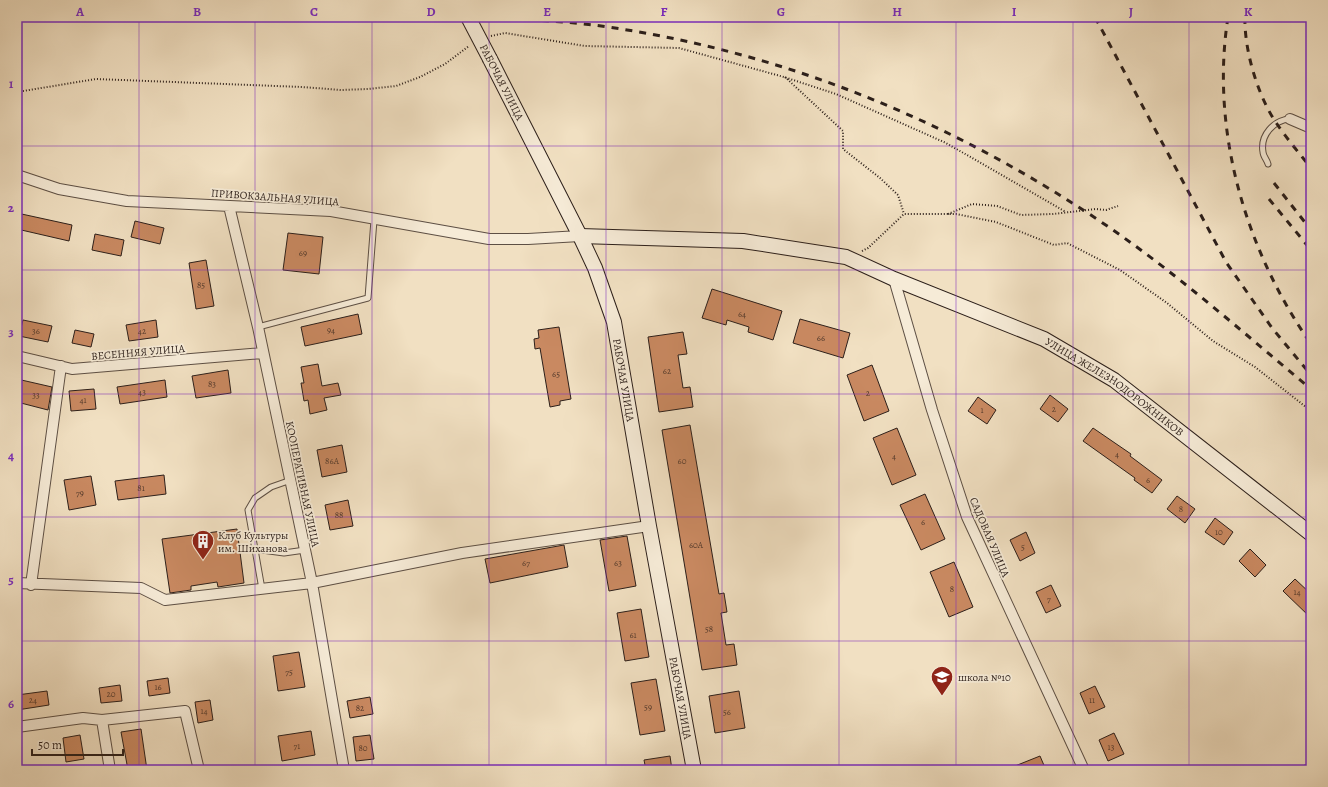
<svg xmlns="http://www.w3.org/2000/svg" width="1328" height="787" viewBox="0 0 1328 787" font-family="Alegreya,serif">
<rect width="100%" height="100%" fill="#f1e0c2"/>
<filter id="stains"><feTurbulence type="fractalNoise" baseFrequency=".005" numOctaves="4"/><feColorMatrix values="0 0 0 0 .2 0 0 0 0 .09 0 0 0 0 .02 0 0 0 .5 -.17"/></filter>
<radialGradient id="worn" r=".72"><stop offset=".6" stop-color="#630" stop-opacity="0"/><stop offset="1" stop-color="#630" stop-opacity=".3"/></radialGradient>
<!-- building -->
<path fill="#c98961" stroke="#2c1f1a" d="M17,213l55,12 -3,16 -52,-12z
M135,221l29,7 -4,16 -29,-7z
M288,233l35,4 -4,37 -36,-4z
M95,234l29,6 -3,16 -29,-6z
M206,260l8,46 -18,3 -7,-46z
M712,289l70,22 -9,29 -25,-8 1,-5 -22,-7 -1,5 -24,-7z
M358,314l4,20 -57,12 -4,-19z
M800,319l50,14 -7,25 -50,-15z
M23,320l29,6 -4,16 -29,-6z
M156,320l2,17 -29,4 -3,-16z
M559,327l12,72 -11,2v4l-10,2 -10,-59 -5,1 -1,-10 5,-1 -1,-8z
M75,330l19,4 -3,13 -19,-4z
M683,332l4,22 -9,1 5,33 7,-1 3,20 -34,5 -11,-75z
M318,364l4,22 16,-3 3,12 -17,3 3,12 -17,4 -2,-14 -4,1 -3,-18h3l-3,-16z
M872,365l17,46 -25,10 -17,-46z
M228,370l3,23 -35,5 -4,-22z
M17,379l35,8 -4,23 -31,-8z
M165,380l2,17 -47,7 -3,-17z
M94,389l2,20 -25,2 -2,-20z
M1050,395l18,14 -10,13 -18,-13z
M978,397l18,13 -9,14 -19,-13z
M690,425l29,169 5,-1 3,19 -6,1 5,32 8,-1 3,21 -35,5 -40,-240z
M897,428l19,47 -24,10 -19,-47z
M1093,428l38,26 -1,2 32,24 -10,13 -18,-13 1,-2 -52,-37z
M342,445l5,27 -25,5 -5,-27z
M164,475l2,19 -48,6 -3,-19z
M91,476l5,29 -27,5 -5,-30z
M925,494l20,45 -24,11 -21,-45z
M1177,496l18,13 -10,14 -18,-14z
M348,500l5,26 -23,4 -5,-25z
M1215,518l18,14 -9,13 -19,-13z
M237,529l7,54 -26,4 -1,-5 -26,4v4l-21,3 -8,-54z
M1026,532l9,21 -15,8 -10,-21z
M627,536l9,50 -27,5 -9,-51z
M564,545l4,22 -78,16 -5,-24z
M1250,549l16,16 -11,12 -16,-16z
M954,562l19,45 -24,10 -19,-45z
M1295,579l16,15v24l-28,-27z
M1051,585l10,21 -15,7 -10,-21z
M641,609l8,48 -24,4 -8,-48z
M299,652l6,35 -27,4 -5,-35z
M168,678l2,15 -21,3 -2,-15z
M656,679l9,52 -25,4 -9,-52z
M120,685l2,16 -21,2 -2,-15z
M1095,686l10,21 -16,7 -9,-21z
M47,691l2,14 -32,5v-15z
M739,691l6,37 -30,5 -6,-37z
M370,697l3,17 -23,4 -3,-17z
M210,700l3,20 -15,3 -3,-21z
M141,729l6,41h-19l-7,-38z
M311,731l4,24 -33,6 -4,-25z
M1114,733l10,21 -16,7 -9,-21z
M80,735l4,24 -18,3 -3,-24z
M370,735l4,24 -18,2 -3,-24z
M670,756l2,14h-26l-2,-10z
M1040,756l6,14h-41z"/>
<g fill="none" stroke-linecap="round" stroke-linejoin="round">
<!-- lane casing -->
<g stroke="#5d4f44" stroke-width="7">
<path id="lane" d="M1268,164c-1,-4 -5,-8 -5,-12 -3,-17 11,-32 27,-33
M258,327l110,-29 6,-78
M254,549l30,4 21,-3
M262,589l-14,-79 7,-12 16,-11 20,-7"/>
</g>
<!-- street casing -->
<g stroke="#5d4f44" stroke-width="12">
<path id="street" d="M1290,119l21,9
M17,175l42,14 68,12 204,10 158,28h39l52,-3
M229,206l29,121 54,256 32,187
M894,279l38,131 35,107 117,253
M17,356l55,13 190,-16
M17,583l124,5 24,12 147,-17 150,-30 187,-27
M31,585l30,-219
M102,720l8,50
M17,727l66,-9 19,2 83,-9 14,59
M1307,770l4,-2"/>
</g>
<!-- secondary casing -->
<g stroke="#2c1f1a" stroke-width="16">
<g id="secondary">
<path id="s1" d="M490,59l90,177 15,32 19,54 35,204 45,244"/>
<path id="s2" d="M580,236l163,5 103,16 48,22 150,60 70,41 197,154"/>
</g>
</g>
<!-- path -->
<path stroke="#2c1f1a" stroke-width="2" stroke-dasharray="1 2" stroke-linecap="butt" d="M491,36l14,-3 80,13 94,2 105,29 52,17 110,49 120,69
M785,77l58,54v18l37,29 18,17 6,19
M17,92l79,-13 206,8 39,3 27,-1 28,-3 24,-9 25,-13 24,-18
M948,214l24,-10 25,2 24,9 32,-1 43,-5 10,1 12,-4
M862,251l6,-3 36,-34h52l40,8 58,23 13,-2 53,27 47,33 46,38 42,26 56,44"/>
<!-- lane -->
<use href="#lane" stroke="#f6ebd7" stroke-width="5"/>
<!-- street -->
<use href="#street" stroke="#f6ebd7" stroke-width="10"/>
<!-- secondary -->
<use href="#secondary" stroke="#f6ebd7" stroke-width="14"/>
<!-- rail -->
<path stroke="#2c1f1a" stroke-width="3" stroke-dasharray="7 7" stroke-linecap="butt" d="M458,17c54,2 109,3 163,12 178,28 344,99 492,201 69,48 133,105 198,159
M1095,17l131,245 46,66 39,47
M1228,17c-18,114 18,234 83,327
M1245,17c-1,33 13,80 32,107 10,15 23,30 34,44
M1274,183l37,47
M1269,199l42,51"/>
<!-- secondary-bridge casing -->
<g stroke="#2c1f1a" stroke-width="16" stroke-linecap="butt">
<path id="secondary-bridge" d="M468,17l22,42"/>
</g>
<!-- secondary-bridge -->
<use href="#secondary-bridge" stroke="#f6ebd7" stroke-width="14"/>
</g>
<!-- grid -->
<path fill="none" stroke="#7b2cbf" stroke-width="1" stroke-opacity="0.55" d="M139,17v753M255,17v753M372,17v753M489,17v753M606,17v753M722,17v753M839,17v753M956,17v753M1073,17v753M1189,17v753M17,146h1294M17,270h1294M17,394h1294M17,517h1294M17,641h1294"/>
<!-- icons -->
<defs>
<g id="building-pin" transform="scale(1.15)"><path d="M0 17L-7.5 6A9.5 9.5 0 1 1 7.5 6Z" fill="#8f2418" stroke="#f6ebd7"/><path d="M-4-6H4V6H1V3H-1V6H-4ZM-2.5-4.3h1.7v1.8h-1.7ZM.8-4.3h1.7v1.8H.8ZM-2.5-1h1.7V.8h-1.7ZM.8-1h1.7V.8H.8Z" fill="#fff"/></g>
<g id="school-pin" transform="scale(1.15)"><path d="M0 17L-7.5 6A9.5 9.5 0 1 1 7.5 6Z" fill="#8f2418" stroke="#f6ebd7"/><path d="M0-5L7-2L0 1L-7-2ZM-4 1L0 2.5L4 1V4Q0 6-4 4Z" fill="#fff"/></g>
</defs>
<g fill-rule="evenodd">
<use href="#building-pin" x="203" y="541"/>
<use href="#school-pin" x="942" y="677"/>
</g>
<g text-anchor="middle" stroke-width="3.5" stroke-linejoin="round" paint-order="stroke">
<!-- number labels -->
<g font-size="9" fill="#533a2c">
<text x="303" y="256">69</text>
<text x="201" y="288">85</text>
<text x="742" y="317">64</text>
<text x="331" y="333">94</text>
<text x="36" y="334">36</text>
<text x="142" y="334">42</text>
<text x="821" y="341">66</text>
<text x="667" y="374">62</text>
<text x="556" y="377">65</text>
<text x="212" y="387">83</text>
<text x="142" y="395">43</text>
<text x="868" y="396">2</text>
<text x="36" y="398">33</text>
<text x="83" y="403">41</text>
<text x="1054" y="412">2</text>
<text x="982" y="413">1</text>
<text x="1117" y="457">4</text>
<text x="894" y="459">4</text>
<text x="332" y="464">86А</text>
<text x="682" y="464">60</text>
<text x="1148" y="483">6</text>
<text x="141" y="491">81</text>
<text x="80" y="496">79</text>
<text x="1181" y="512">8</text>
<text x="339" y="518">88</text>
<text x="923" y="525">6</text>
<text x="1219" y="535">10</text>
<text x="696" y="548">60А</text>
<text x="1023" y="550">5</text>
<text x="526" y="566">67</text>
<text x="618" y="566">63</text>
<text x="952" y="592">8</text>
<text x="1297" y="595">14</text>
<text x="1049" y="602">7</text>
<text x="709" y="632">58</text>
<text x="633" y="638">61</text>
<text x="289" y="675">75</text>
<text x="158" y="690">16</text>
<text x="111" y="697">20</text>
<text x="33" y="703">24</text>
<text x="1092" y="703">11</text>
<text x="648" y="710">59</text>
<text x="360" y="711">82</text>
<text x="204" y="714">14</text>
<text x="727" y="715">56</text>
<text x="297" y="749">71</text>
<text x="1111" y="750">13</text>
<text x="363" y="751">80</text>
</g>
<!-- street labels -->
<g font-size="11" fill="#2c1f1a" stroke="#f6ebd7">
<text transform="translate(502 82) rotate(63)" y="4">РАБОЧАЯ УЛИЦА</text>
<text transform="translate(275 197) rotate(4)" y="4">ПРИВОКЗАЛЬНАЯ УЛИЦА</text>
<text transform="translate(138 352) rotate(-5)" y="4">ВЕСЕННЯЯ УЛИЦА</text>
<text dy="4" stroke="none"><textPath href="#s1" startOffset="350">РАБОЧАЯ УЛИЦА</textPath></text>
<text dy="4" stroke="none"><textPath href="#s2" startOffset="567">УЛИЦА ЖЕЛЕЗНОДОРОЖНИКОВ</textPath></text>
<text transform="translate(303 484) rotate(78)" y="4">КООПЕРАТИВНАЯ УЛИЦА</text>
<text transform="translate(990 537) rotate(67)" y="4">САДОВАЯ УЛИЦА</text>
<text dy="4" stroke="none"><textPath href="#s1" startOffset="673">РАБОЧАЯ УЛИЦА</textPath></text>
</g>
<!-- poi labels -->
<g font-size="11" fill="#2c1f1a" stroke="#f6ebd7" text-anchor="start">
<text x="218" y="539">Клуб Культуры<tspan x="218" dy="13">им. Шиханова</tspan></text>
<text x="958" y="681">школа №10</text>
</g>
</g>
<!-- margin -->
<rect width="1328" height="787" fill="none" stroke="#f1e0c2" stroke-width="44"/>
<!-- scale -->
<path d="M32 749v6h91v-6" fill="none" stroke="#2c1f1a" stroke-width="2"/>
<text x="38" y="749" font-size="12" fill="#2c1f1a" stroke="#f6ebd7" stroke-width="3" paint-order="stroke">50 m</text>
<rect x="22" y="22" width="1284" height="743" fill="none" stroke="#7b2cbf" stroke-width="1.5"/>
<g font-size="13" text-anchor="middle" font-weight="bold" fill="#7b2cbf">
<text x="80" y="16">A</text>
<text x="197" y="16">B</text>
<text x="314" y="16">C</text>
<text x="431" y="16">D</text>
<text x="547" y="16">E</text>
<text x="664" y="16">F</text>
<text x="781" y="16">G</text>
<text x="897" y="16">H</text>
<text x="1014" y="16">I</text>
<text x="1131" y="16">J</text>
<text x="1248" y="16">K</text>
<text x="11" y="88">1</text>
<text x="11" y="212">2</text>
<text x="11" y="336">3</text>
<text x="11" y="460">4</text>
<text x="11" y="584">5</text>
<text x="11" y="708">6</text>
</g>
<rect width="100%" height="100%" filter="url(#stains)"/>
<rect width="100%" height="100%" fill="url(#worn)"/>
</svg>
